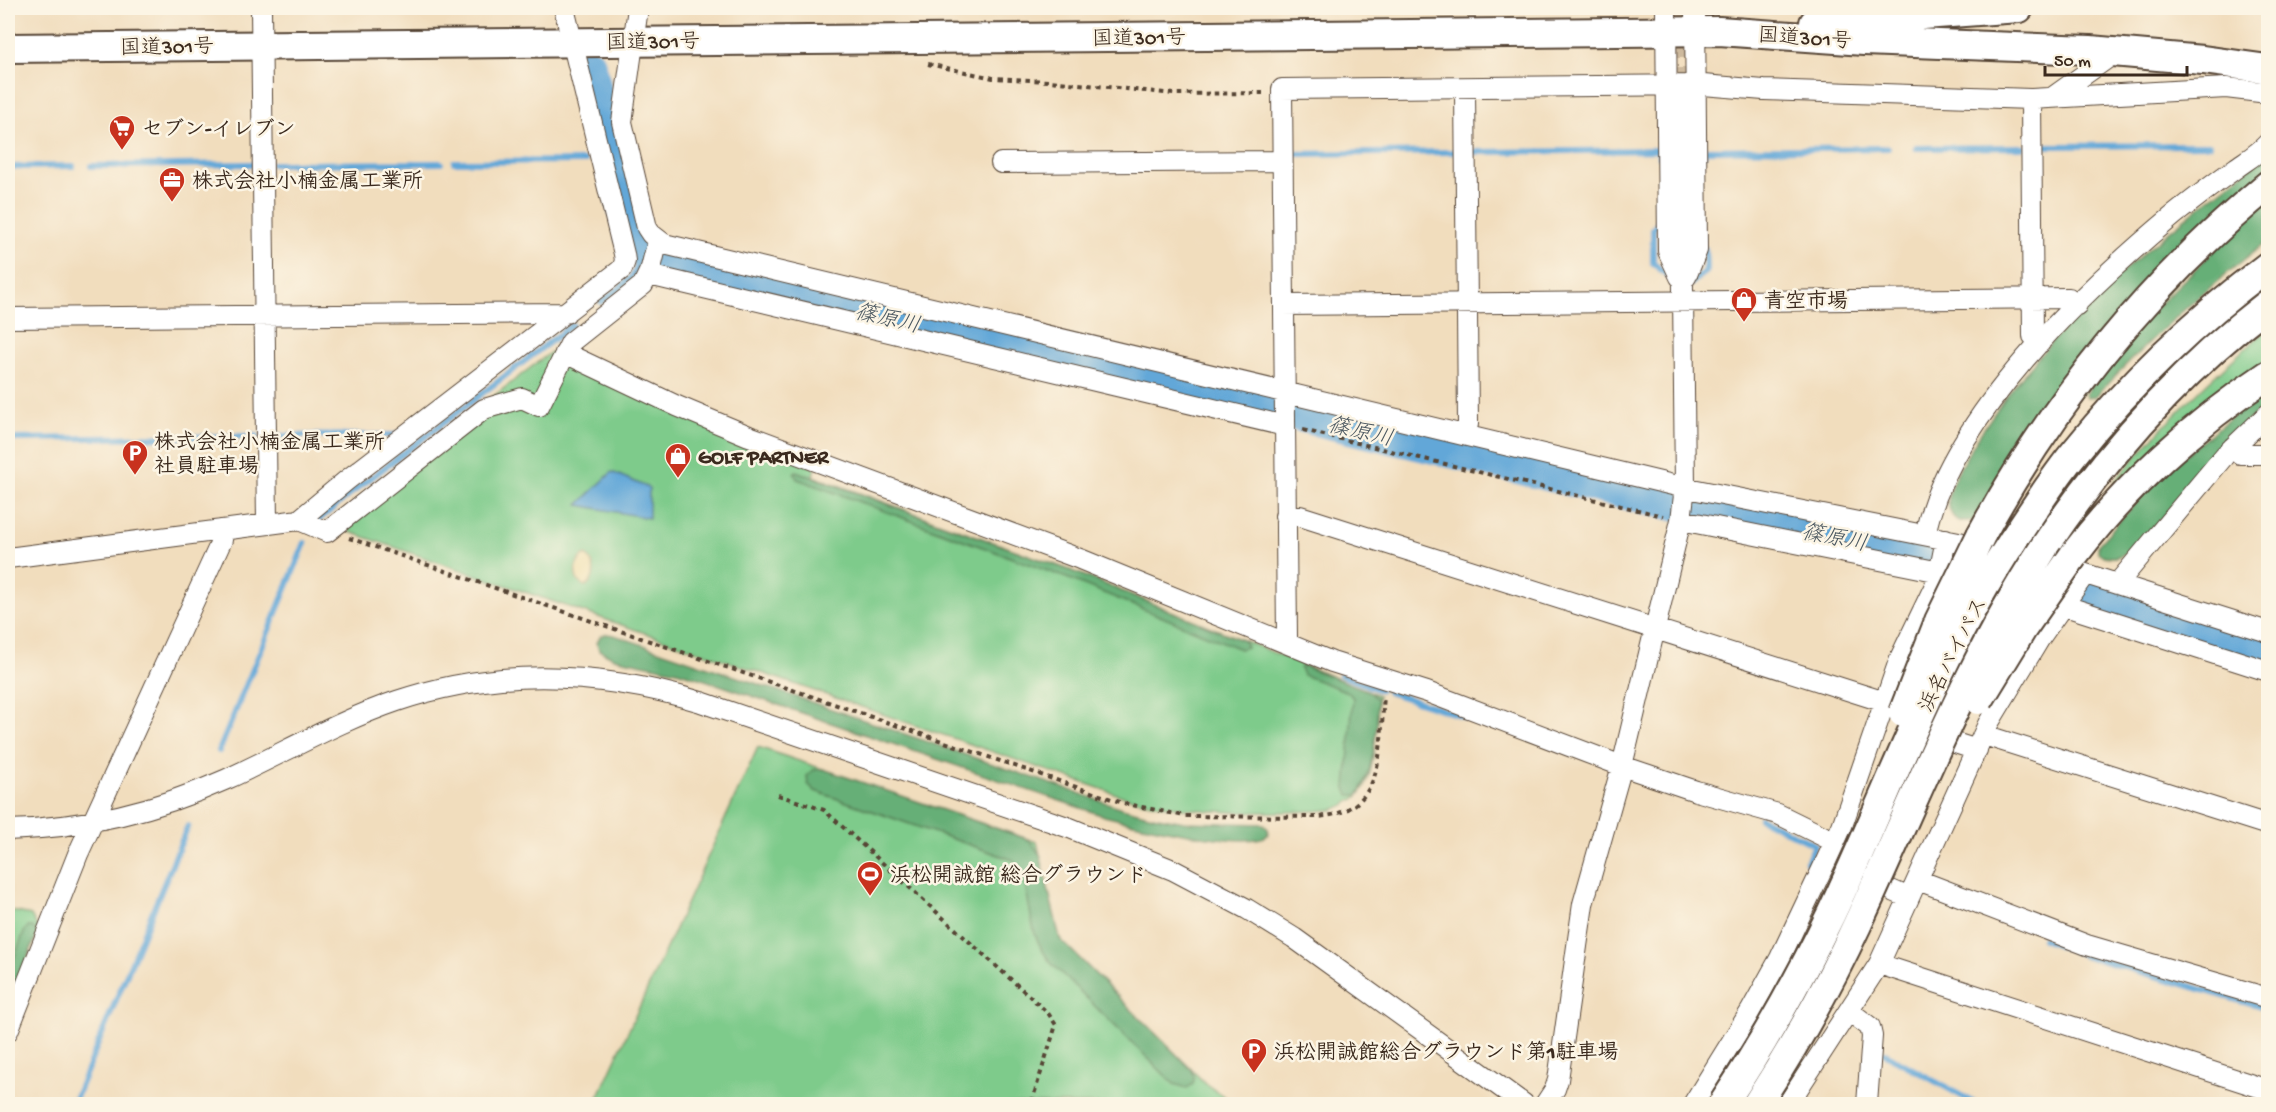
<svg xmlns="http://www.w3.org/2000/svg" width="2276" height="1112" viewBox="0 0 2276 1112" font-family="'Gochi Hand','Klee One',sans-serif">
<rect width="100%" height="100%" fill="#fcf5e5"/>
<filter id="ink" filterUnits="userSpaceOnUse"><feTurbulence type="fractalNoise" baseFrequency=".0167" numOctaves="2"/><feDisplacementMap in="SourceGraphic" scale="12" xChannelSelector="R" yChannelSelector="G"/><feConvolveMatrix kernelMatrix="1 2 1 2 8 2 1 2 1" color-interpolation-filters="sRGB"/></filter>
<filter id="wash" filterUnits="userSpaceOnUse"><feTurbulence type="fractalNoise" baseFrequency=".008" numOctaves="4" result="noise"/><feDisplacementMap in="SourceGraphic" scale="24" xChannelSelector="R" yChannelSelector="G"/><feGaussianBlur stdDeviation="1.35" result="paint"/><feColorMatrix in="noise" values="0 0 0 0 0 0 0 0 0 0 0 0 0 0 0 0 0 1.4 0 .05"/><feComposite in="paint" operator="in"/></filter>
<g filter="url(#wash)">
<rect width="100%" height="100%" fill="#f1ddbd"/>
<!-- green -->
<path fill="#7ecb8b" stroke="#5c7a54" stroke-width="1.5" d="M2268,329v34l-153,124v-6c47,-56 97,-105 153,-152z
M551,352l89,43 175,73 -2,8 262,96 303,123c-3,28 0,82 -21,102 -8,6 -16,10 -25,13 -69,4 -140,5 -207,-13l-796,-272 32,-27z
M758,747l279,95 23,97 146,145 29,20h-640z
M8,910l23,5 8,15 -31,77z"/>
<!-- forest -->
<path fill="#66af77" stroke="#506c4a" stroke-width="1.5" d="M2268,154v18l-295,349c-9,2 -18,2 -22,-8 -9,-19 8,-43 17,-59 72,-123 188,-215 300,-300z
M2268,198v43c-62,47 -119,98 -173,156l-8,1 -2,-4 58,-74z
M2268,387v16l-18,16 -110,124c-11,10 -29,21 -42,9v-7l63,-70z
M796,471l279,101 169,69 3,6 -7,2 -168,-69 -275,-101 -3,-6z
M606,634l8,1 508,173 31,8 31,6 80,2 4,5v6c-20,16 -136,-12 -164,-19l-396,-135 -31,-10 -63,-13 -15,-8 -2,-7 3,-7z
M1303,666l66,25 8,8c2,27 -4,74 -19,96h-9l-3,-7 7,-90 -5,-6 -45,-17 -3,-7z
M823,769l201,69 8,5 8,12 20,84 132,131 2,7 -1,7 -6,4 -13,-4 -123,-121c-7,-9 -12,-18 -16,-29 -7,-22 -7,-58 -22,-74l-198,-69 -7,-7 -1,-8 6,-6z
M28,927h5l4,7 -29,73v-34l17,-43z"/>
<!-- sand -->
<path fill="#eeda9e" stroke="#94825e" stroke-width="1.5" d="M586,555c10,8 11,24 -1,31l-7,-5c-5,-10 -2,-21 8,-26z"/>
<!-- water -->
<path fill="#62a7d8" stroke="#4e687b" stroke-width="1.5" d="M612,472l37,16v30l-71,-13z"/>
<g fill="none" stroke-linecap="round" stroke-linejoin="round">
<!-- stream -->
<path stroke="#62a7d8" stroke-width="6" d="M2040,146l169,-1
M1916,148l107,-1
M1474,152l185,-2v7
M1289,154l168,-2
M1704,155v-5l184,-2
M454,162l131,-1
M273,164l168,-1
M91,166l162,-2
M10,167l63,-1
M1659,218v4l-6,7v34l21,18
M1692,283l14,-12 -1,-22
M601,302c21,-16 43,-27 37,-57
M275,436l121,-1
M11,439l246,-3
M1695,499v9
M316,522l39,-32 217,-165
M1341,675l39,15
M1388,692l80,26
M219,751l86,-208
M1760,818l55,27 -8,17
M2043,939l41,16 184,54
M1884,1053l92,51
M73,1104l115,-278"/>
<!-- river -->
<path stroke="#62a7d8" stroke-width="34" d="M589,65l42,170c10,15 20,24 37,30l1005,239 306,61
M2039,579l229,72"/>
</g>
</g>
<g filter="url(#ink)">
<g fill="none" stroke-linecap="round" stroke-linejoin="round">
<!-- minor-tunnel -->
<path stroke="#cdb99d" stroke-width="20" stroke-dasharray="20 10" stroke-linecap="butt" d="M1680,8l1,89"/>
<!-- minor casing -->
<g stroke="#564536" stroke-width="22">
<path id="minor" d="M261,8l6,516
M638,8l-16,114 25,106 4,6 13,10 1013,242 352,70 239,76
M1666,8l2,243 12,26
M1465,88l3,336 -3,11
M2053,97l63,-45
M2031,99l2,237 7,7
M1001,163l281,-2
M649,275l636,151
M1686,277l11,-27 -2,-242
M1284,305l785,-7 8,7
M8,318l558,-5
M565,353l112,53 72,30 331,123 252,103 95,30 195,74 74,25 82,23 57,28
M2233,447l7,7h28
M1285,516h15l585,186
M299,520l28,12 157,-123 38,-11 17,8 32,-64 72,-57 8,-17 7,-28
M1681,520l259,52
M1925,535c23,-116 160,-246 249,-320 20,-16 41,-32 62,-47 11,-8 23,-15 32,-25
M8,558l291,-38 48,-40 275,-211 3,-8 -1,-7 -60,-246
M2117,584l108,-129 43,-41
M2062,605l206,66
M1285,643l2,-4 -5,-550 421,-4 61,5 267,9 195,-11 42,5
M1930,735l47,15
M1984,735l284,90
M8,830c76,-2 150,-20 219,-51 57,-26 111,-58 170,-78 100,-34 204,-29 304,1l369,126 103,42 74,39 47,29 230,166
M1864,878l45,20
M1918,880l169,65 181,53
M1879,964l389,126
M1849,1011l21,16 2,9 -5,68
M8,1031l70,-177 144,-314 -1,-10
M1545,1104l10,-15 3,-9 25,-176 39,-138 59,-246 4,-33 -4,-390
M1693,1104l57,-92 30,-54 46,-97 16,-35 58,-168 38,-79 8,-40
M1788,1104l91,-140 109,-240 52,-86 45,-64"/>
</g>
<!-- highway casing -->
<g stroke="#564536" stroke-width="32">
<path id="highway" d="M1814,23l205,-15
M8,48l1711,-17 145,10 226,9 113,10 65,9
M1981,535c73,-134 170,-253 287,-350
M2012,542c20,-30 40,-62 63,-90 56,-70 121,-132 193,-186
M2043,549c62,-93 136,-177 225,-245
M2073,556c53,-70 122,-133 195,-181"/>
</g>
<!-- path -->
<path stroke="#564536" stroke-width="4" stroke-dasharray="4.5 4.5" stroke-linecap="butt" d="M928,64l65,14 57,3 124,13 89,-1
M1303,430l360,86
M349,538l774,265 62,13 131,1c71,-4 63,-68 68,-121
M778,795l46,15 224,203 8,12 -25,79
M8,1104h1"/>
<!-- minor -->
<use href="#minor" stroke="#fff" stroke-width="20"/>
<!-- highway -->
<use href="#highway" stroke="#fff" stroke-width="28"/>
<!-- highway-bridge casing -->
<g stroke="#564536" stroke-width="32" stroke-linecap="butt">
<path id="highway-bridge" d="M1979,700l44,-72 50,-72
M1903,713l36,-92 42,-86
M1723,1104c40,-60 76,-124 108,-190 59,-124 105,-257 181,-372
M1757,1104c37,-57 71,-117 100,-179 59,-126 109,-259 186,-376"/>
</g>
<!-- highway-bridge -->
<use href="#highway-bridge" stroke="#fff" stroke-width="28"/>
</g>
</g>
<!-- icons -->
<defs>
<g id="supermarket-pin" transform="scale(1.35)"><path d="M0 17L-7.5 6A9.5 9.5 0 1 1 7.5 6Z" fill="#c8321e" stroke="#fcf5e5"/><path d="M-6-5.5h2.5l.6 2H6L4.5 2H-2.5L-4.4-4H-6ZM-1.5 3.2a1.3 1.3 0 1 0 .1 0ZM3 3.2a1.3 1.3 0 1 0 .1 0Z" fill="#fff"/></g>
<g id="office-pin" transform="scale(1.35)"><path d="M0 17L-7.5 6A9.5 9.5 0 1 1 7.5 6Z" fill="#c8321e" stroke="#fcf5e5"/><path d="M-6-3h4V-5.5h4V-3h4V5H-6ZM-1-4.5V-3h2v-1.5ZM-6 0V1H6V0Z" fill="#fff"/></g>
<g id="shop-pin" transform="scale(1.35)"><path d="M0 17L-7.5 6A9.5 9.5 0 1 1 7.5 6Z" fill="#c8321e" stroke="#fcf5e5"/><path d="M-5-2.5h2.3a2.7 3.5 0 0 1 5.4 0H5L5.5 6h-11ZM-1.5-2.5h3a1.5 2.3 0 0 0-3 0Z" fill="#fff"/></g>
<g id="parking-pin" transform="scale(1.35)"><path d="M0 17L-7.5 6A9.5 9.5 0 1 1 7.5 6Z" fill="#c8321e" stroke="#fcf5e5"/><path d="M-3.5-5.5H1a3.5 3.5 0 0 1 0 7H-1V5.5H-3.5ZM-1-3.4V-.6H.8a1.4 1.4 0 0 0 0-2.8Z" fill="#fff"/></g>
<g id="stadium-pin" transform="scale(1.35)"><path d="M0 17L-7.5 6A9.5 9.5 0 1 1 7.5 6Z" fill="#c8321e" stroke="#fcf5e5"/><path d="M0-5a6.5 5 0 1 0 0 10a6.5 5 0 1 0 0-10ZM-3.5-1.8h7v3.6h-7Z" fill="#fff"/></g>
</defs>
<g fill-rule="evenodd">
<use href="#supermarket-pin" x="122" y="128"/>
<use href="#office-pin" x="172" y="180"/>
<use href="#shop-pin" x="1744" y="300"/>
<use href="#parking-pin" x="135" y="453"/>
<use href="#shop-pin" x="678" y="456"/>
<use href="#stadium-pin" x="870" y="874"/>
<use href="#parking-pin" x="1254" y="1051"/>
</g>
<g text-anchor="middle" stroke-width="5" stroke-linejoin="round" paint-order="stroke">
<!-- street labels -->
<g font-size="21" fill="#3b2a1e" stroke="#fcf5e5">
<text transform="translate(1139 37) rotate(-1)" y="7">国道301号</text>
<text transform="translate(1805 37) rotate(4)" y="7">国道301号</text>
<text transform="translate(653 41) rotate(-1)" y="7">国道301号</text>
<text transform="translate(167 46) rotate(-1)" y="7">国道301号</text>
<text transform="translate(1952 654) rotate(-63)" y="7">浜名バイパス</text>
</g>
<!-- poi labels -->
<g font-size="21" font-weight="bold" fill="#3b2a1e" stroke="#fcf5e5" text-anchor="start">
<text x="142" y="135">セブン-イレブン</text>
<text x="192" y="187">株式会社小楠金属工業所</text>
<text x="1764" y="307">青空市場</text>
<text x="154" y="448">株式会社小楠金属工業所<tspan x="154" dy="24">社員駐車場</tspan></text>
<text x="698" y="463">GOLF PARTNER</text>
<text x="890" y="881">浜松開誠館 総合グラウンド</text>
<text x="1274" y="1058">浜松開誠館総合グラウンド第1駐車場</text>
</g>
<!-- water labels -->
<g font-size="22" font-style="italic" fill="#49565f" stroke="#fcf5e5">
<text transform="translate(888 317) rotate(13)" y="8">篠原川</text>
<text transform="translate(1361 430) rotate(13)" y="8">篠原川</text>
<text transform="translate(1835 536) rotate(11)" y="8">篠原川</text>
</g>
</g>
<!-- margin -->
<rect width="2276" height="1112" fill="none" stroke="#fcf5e5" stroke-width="30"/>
<!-- scale -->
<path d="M2045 66v9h142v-9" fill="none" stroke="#3b2a1e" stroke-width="3"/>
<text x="2054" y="66" font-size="18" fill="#3b2a1e" stroke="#fcf5e5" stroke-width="4.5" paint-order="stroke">50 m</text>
</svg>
